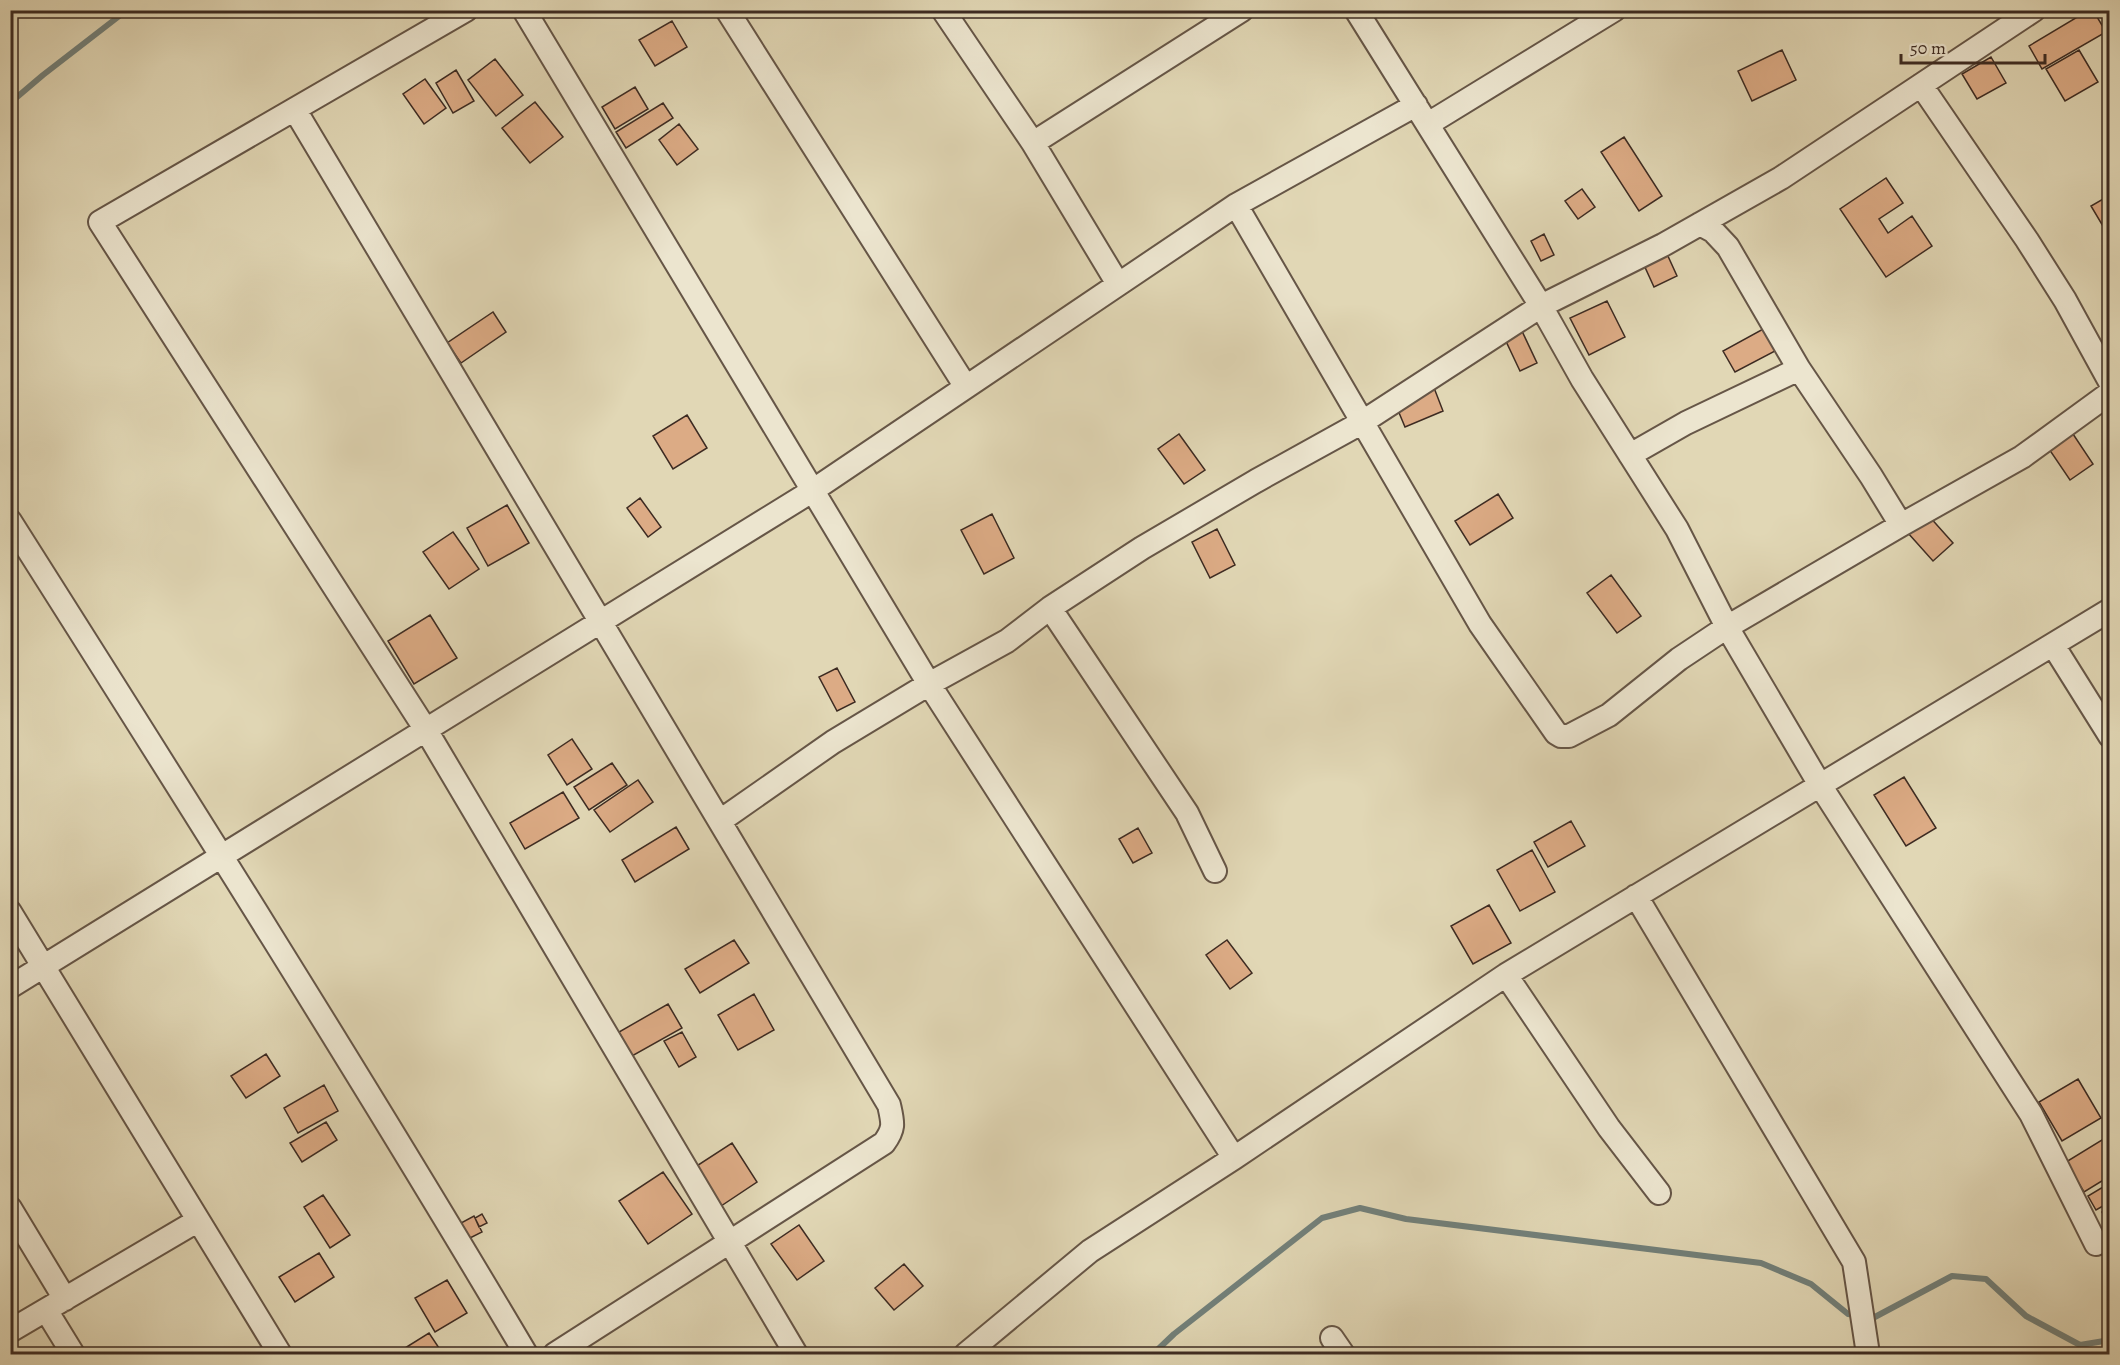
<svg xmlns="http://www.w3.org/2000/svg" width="2120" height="1365" viewBox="0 0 2120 1365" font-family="Alegreya,serif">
<rect width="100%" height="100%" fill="#e1d7b5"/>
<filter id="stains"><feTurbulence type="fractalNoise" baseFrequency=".00333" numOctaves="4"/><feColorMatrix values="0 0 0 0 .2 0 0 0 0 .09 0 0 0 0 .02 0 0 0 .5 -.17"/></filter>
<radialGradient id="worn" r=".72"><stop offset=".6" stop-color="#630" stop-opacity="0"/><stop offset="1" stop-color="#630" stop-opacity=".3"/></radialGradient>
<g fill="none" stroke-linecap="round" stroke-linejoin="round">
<!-- stream -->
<path stroke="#72807a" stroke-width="6" d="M10,103l33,-28 84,-65
M1867,1317l6,1 79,-42 34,3 40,37 54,29 30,-5
M1153,1354l21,-20 148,-116 38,-10 46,11 355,44 50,21 37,30 9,1"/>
</g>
<!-- building -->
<path fill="#dcab85" stroke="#3d2b22" stroke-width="1.5" d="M2089,10h4l13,22 -64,37 -13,-23z
M672,21l15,26 -32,19 -16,-26z
M1782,50l14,30 -44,21 -14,-30z
M2079,50l19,32 -33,19 -19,-32z
M1991,57l15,26 -29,16 -15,-25z
M495,59l28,36 -27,21 -28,-36z
M456,70l18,31 -21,12 -17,-30z
M425,79l21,29 -22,16 -21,-30z
M635,87l13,22 -33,20 -13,-22z
M535,102l28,35 -33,26 -28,-35z
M663,103l10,15 -47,30 -10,-16z
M679,124l19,25 -21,16 -18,-25z
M1624,137l38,59 -23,15 -38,-59z
M1886,178l17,25 -24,16 9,14 24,-17 20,30 -46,31 -46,-68z
M1582,189l13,18 -17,12 -13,-18z
M2110,195v43l-19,-32z
M1544,234l10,21 -13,6 -10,-20z
M1667,254l10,22 -23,11 -10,-22z
M1607,301l18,36 -36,18 -19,-37z
M493,312l13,20 -45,31 -14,-20z
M1765,328l12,22 -42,22 -12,-21z
M1521,329l16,34 -17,8 -16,-34z
M1431,380l12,31 -38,16 -13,-31z
M687,415l20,33 -34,21 -20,-33z
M1179,434l26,36 -21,14 -26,-35z
M2073,434l20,30 -23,16 -21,-31z
M1498,494l15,24 -43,27 -15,-24z
M640,498l21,29 -13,10 -21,-29z
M507,505l22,38 -41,23 -21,-38z
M992,514l22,44 -30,16 -23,-44z
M1928,515l25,28 -20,18 -25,-28z
M1217,529l18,36 -25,13 -18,-36z
M453,532l26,37 -30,20 -26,-37z
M1611,575l30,41 -24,17 -30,-40z
M430,615l27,43 -43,26 -26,-43z
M837,668l18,34 -18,9 -18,-34z
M572,739l20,30 -25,16 -19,-30z
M612,763l15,22 -38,25 -15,-23z
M1904,777l32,51 -30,18 -32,-51z
M638,780l15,22 -43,30 -16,-22z
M563,792l16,26 -54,31 -15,-26z
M1571,821l14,25 -37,21 -14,-25z
M676,827l13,22 -54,33 -13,-22z
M1138,828l14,25 -19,10 -14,-24z
M1532,850l23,42 -35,19 -23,-41z
M1489,905l22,38 -38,21 -22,-38z
M734,940l15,23 -49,30 -15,-24z
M1227,940l25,33 -22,16 -24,-34z
M754,994l20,36 -36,20 -20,-35z
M668,1004l14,24 -50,28 -13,-24z
M682,1032l14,25 -17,10 -15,-26z
M266,1054l14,22 -34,22 -15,-22z
M2078,1079l23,39 -39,23 -23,-39z
M324,1085l14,26 -40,22 -14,-25z
M326,1122l11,18 -35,22 -12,-19z
M2110,1135v41l-26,16 -18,-30z
M732,1143l25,39 -39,26 -26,-39z
M663,1172l29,42 -44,30 -29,-43z
M2108,1184l2,18 -14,8 -8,-14z
M323,1195l27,40 -20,13 -26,-41z
M2110,1207v15l-2,1 -6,-11z
M482,1214l5,9 -8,4 -4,-9z
M474,1216l8,16 -12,6 -9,-15z
M799,1225l25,36 -27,19 -26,-36z
M319,1253l15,24 -39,25 -16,-25z
M904,1264l19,22 -29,24 -19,-22z
M447,1280l20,33 -32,19 -20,-34z
M429,1333l14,21h-46v-1z"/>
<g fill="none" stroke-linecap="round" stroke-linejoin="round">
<!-- street casing -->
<g stroke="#665647" stroke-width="26">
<path id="street" d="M466,10l-366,212 326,508 370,624
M524,10l405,674 305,474
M727,10l239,377
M943,10l90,133 85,141
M1356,10l185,296 41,73 95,150 50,98 93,158 211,329 65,130
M1921,85l106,155 38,60 45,82
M295,110l594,995c4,18 6,23 -5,38l-329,211
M1428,124l186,-114
M1033,143l209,-133
M1236,205l244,419 76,109 5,3h8l40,-21 70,-56 48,-32 174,-102 121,-68 88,-64
M1700,224l13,7 15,16 71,122 72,107 30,49
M1630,455l56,-32 113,-54
M10,521c175,276 350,553 516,833
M1050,608l137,205 28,58
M2053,645l57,91
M720,821l113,-79 96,-58 78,-43 43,-33 92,-60 114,-67 105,-58 180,-117 122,-61 118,-67 253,-168
M1636,896l218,366 14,92
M10,912l270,442
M1506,975l103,153 50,65
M10,987l802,-496 424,-286 180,-100
M10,1208l55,91
M46,1310l27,44
M10,1331l187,-110
M1332,1338l11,16
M966,1354l124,-103 144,-93 272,-183 604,-365"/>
</g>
<!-- street -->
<use href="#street" stroke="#ece5cf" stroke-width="22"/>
</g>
<!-- margin -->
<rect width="2120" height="1365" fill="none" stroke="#e1d7b5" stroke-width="36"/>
<rect x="12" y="12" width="2096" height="1341" fill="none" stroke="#3d2b22" stroke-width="3"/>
<rect x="18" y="18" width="2084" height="1329" fill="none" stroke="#3d2b22" stroke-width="1.5"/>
<!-- scale -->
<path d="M1901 54v9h144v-9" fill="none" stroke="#3d2b22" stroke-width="3"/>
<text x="1910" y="54" font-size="18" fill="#3d2b22" stroke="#ece5cf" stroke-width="4.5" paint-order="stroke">50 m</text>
<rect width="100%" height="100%" filter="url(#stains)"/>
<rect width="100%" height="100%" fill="url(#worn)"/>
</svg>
